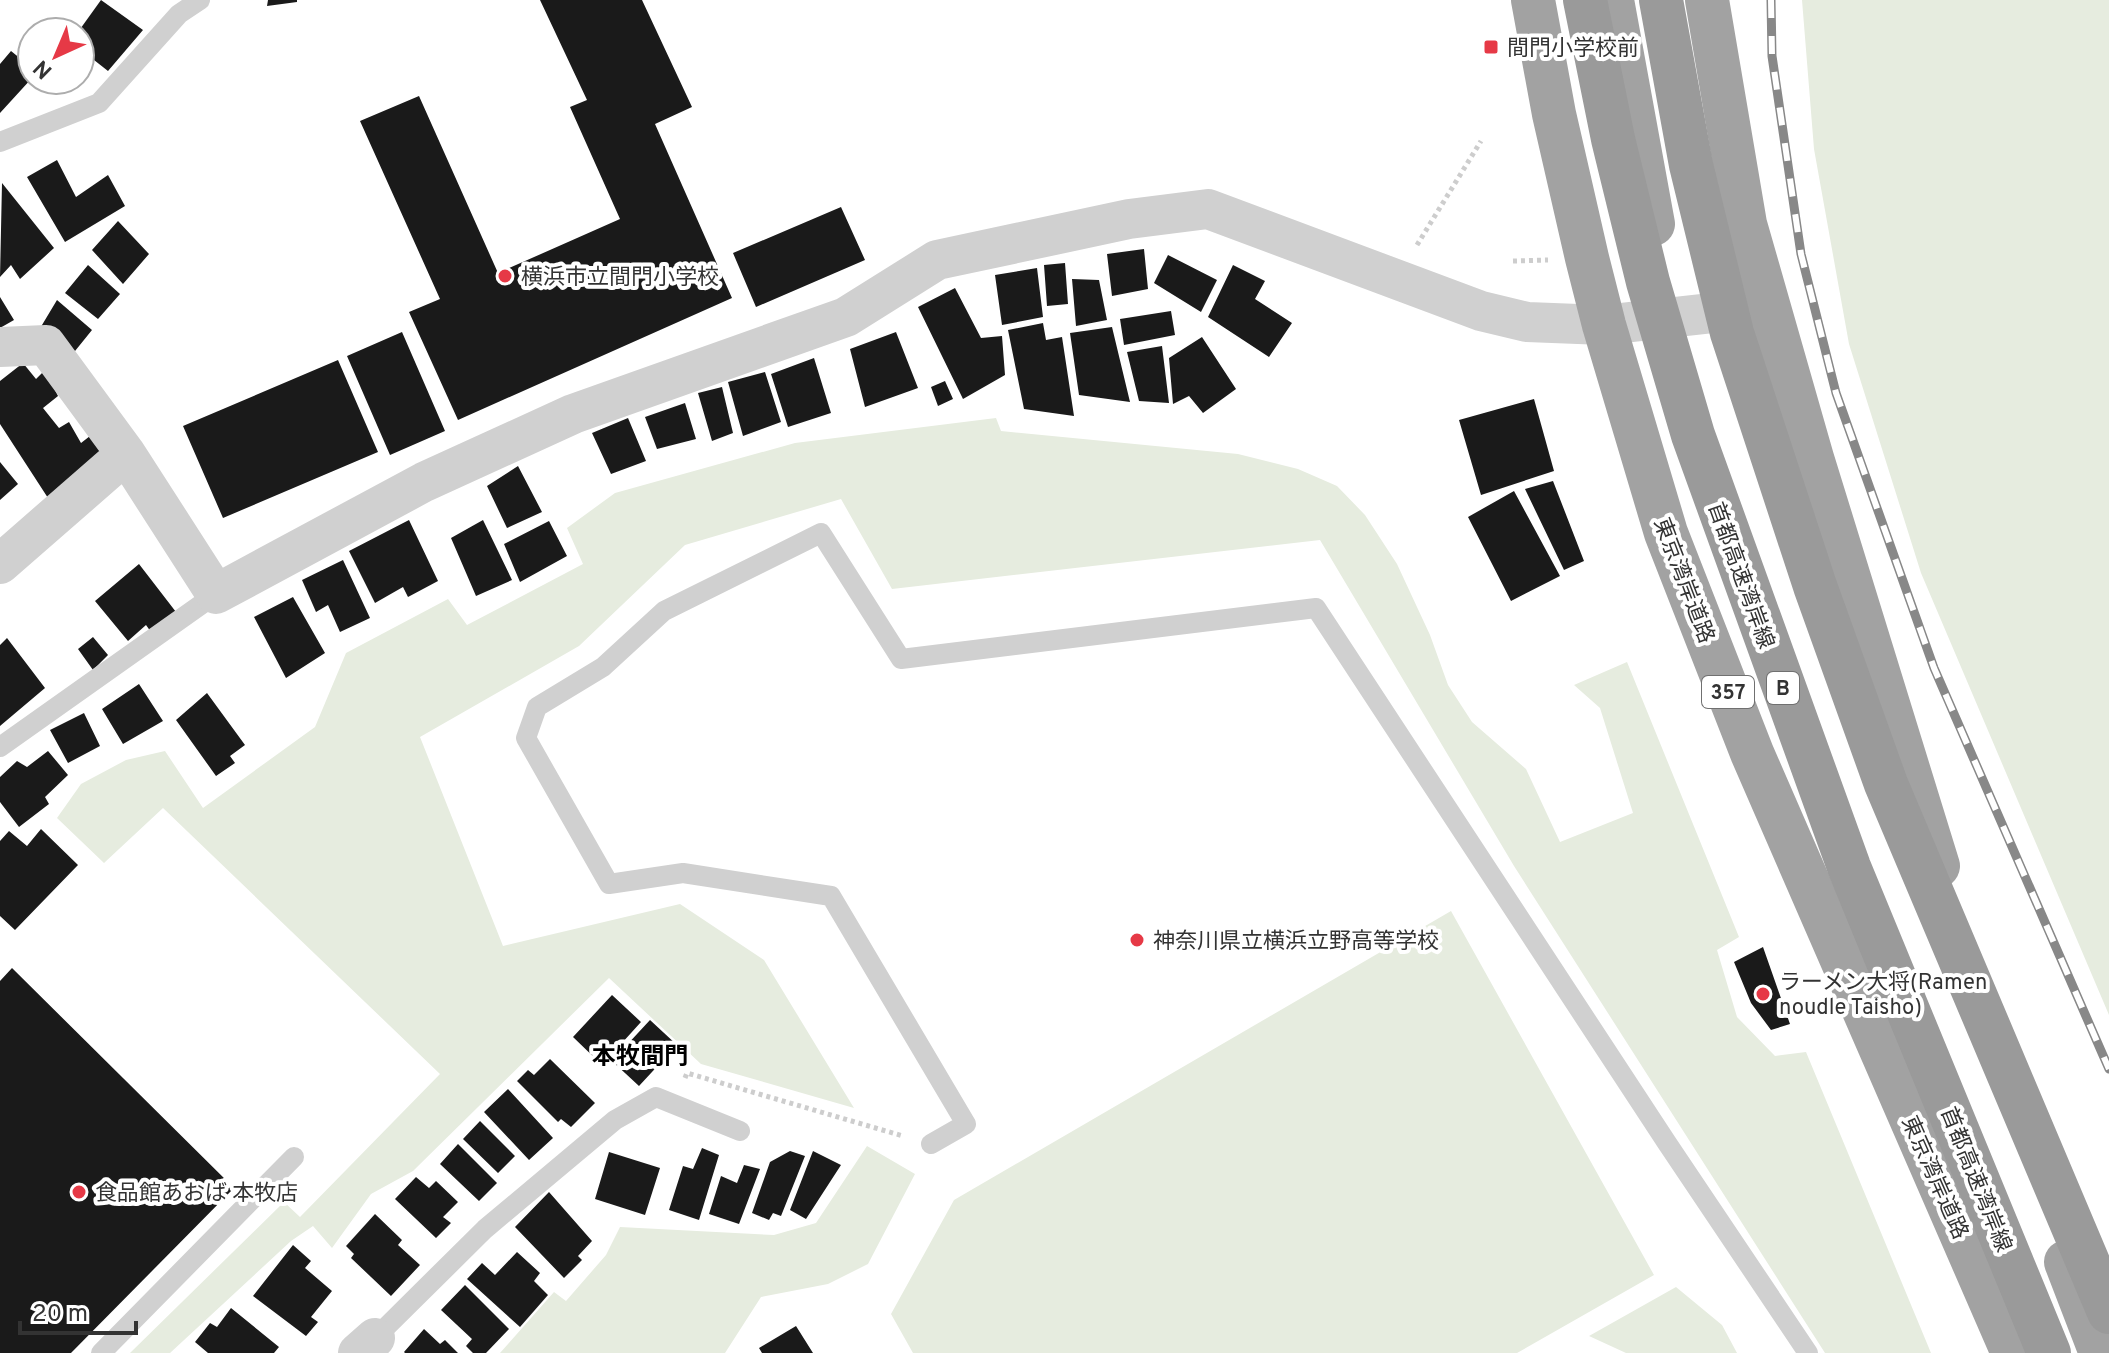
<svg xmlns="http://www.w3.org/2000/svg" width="2109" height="1353" viewBox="0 0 2109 1353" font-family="Overpass,'Noto Sans JP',sans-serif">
<rect width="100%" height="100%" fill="#fff"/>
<!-- green -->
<path fill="#e6ecdf" d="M1802,0h307v1015l-188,-442 -72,-229 -35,-195z
M996,418l5,13 237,23 60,15 39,17 28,29 32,49 33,71 18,50 24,37 54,47 34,73 73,-29 -33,-105 -26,-23 53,-23 112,275 -22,13 20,67 38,39 31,-4 125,301h-106l-311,-487 -194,-326 -428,49 -51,-90 -156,46 -106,101 -159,91 83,209 177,-42 84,56 90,148 -153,-44 -92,-86 -196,193 -42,23 -39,54 -19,-22 -22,15 -121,112h-40l154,-151 16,15 140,-143 -277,-266 -59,55 -47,-45 24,-34 45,-24 39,-9 38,57 112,-81 31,-74 102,-54 19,26 116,-61 -16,-36 48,-35 180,-50z
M1451,911l203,364 -137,78h-604l-22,-39 63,-114z
M867,1146l48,28 -47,90 -40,20 -67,13 -36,56h-225l54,-61 12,9 40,-46 14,-28 154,8 42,-12z
M1676,1287l46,38 15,28h-111l-37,-17z"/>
<!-- building -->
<path fill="#1a1a1a" d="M101,0l42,30 -35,41 -28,-22 -2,-17z
M268,0h29v2l-30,4z
M540,0h102l50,107 -37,17 77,174 -274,122 -49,-108 31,-13 -80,-178 59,-25 79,177 122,-54 -50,-112 17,-7z
M11,51l21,17v10l-32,35v-49z
M57,160l19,37 32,-22 17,31 -60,36 -38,-65z
M2,183l52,65 -34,31 -9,-14 -11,12z
M841,207l24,53 -109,47 -23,-54z
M118,221l31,33 -26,30 -31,-34z
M1144,249l4,40 -36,7 -5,-42z
M1168,255l49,25 -16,32 -47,-29z
M1065,263l3,41 -21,2 -3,-41z
M88,265l32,29 -22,25 -33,-26z
M1233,265l32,16 -10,18 37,24 -23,34 -61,-40z
M1037,268l6,49 -41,8 -7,-50z
M1072,279l27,1 8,40 -31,6z
M955,288l26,50 21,-2 3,39 -42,24 -45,-92z
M0,297l14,23 -14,8z
M57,300l35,30 -21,26 -32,-26z
M1171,311l4,24 -51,10 -4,-26z
M1043,323l3,17 16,-3 12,79 -50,-7 -16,-79z
M1112,327l18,75 -51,-7 -9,-62z
M402,332l43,99 -55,24 -43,-99z
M896,332l22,56 -53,19 -15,-58z
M1202,337l34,52 -33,24 -14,-17 -16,8 -4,-46z
M1162,346l7,57 -30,-2 -12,-49z
M814,358l17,55 -43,14 -17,-53z
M338,360l40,92 -155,66 -40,-92z
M23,363l13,16 9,-9 13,26 -15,12 16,20 10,-6 12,21 9,-7 12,18 -54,44 -48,-74v-43z
M765,372l16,50 -38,14 -15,-54z
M945,381l8,18 -15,7 -7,-19z
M722,387l11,46 -21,8 -14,-48z
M1534,399l20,72 -73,24 -22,-75z
M685,403l11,36 -39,10 -12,-32z
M628,418l18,43 -35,13 -19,-41z
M0,462l18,22 -18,16z
M518,466l24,46 -35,16 -20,-42z
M1553,481l31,80 -20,9 -39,-81z
M1514,491l46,85 -49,25 -43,-84z
M409,520l29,61 -30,16 -5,-10 -28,16 -26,-52z
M483,520l29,60 -36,16 -25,-58z
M549,521l18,35 -47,26 -16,-38z
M343,560l27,58 -30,14 -12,-27 -12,7 -14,-32z
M139,564l37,48 -25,20 -5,-7 -18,16 -33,-40z
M293,597l32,56 -39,25 -32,-61z
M93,637l15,18 -15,15 -15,-21z
M7,638l38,50 -45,38v-81z
M139,684l24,37 -40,23 -21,-35z
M207,693l38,52 -15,11 5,7 -19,13 -40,-56z
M84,713l16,33 -32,17 -18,-33z
M48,751l20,24 -23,22 4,7 -30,23 -19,-25v-25l17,-16 10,6z
M41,829l37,36 -63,65 -15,-14v-75l9,-10 18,15z
M1763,947l27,77 -19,6 -20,-27 -17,-41z
M12,968l222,220 -163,165h-71v-372z
M612,995l29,27 -39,43 -29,-28z
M650,1020l27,25 -38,41 -27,-25z
M550,1059l45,44 -24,24 -10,-8 -3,3 -41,-41 11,-11 6,5z
M508,1089l45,49 -24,22 -45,-48z
M480,1121l35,35 -17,17 -35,-34z
M458,1144l39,39 -18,18 -39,-37z
M702,1148l17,7 -20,65 -30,-10 14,-44 10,3z
M790,1151l15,5 -24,60 -8,-3 -4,7 -17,-7 18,-51z
M813,1151l28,14 -35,54 -16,-9z
M609,1152l51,16 -15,47 -50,-16z
M744,1165l16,4 -21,55 -30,-10 12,-38 16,7z
M416,1177l13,11 7,-7 22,21 -15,15 8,6 -15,15 -41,-39z
M549,1192l43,49 -14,15 4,4 -18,18 -49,-51z
M375,1214l27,26 -4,5 22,20 -29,31 -40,-38 3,-4 -8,-8z
M293,1245l18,16 -6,7 27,23 -21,26 7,5 -12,14 -53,-40z
M517,1252l23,21 -6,8 14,14 -28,32 -53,-48 15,-16 13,12z
M465,1285l44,44 -23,24h-13l-7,-7 6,-7 -31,-29z
M231,1308l48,39 -5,6h-66l-13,-11 15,-19 7,4z
M796,1326l17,27h-51l-3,-5z
M424,1329l16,15 5,-4 13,13h-53l-1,-1z"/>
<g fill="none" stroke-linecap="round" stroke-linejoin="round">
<!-- path -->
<path stroke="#cdcdcd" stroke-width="5" stroke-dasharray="4 4" stroke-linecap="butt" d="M1417,245l64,-104
M1513,261l35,-1
M685,1078l2,-5 216,63"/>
<!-- service -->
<path stroke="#d0d0d0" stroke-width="20" d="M0,142l99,-39 80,-89 21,-14
M0,747l216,-153
M931,1144l35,-20 -135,-228 -148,-23 -74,11 -83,-146 11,-31 66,-40 61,-56 157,-78 80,126 415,-51 351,535 141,210
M375,1338l110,-109 130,-109 41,-23 84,34
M101,1353l193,-196"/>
<!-- minor -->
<path stroke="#d0d0d0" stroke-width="40" d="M0,347l46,-2 80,109
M0,564l126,-110 90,140 208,-112 149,-68 273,-97 91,-57 192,-41 79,-10 273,102 46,11 77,3 153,-17
M358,1353l17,-15"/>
<!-- trunk -->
<path stroke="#a2a2a2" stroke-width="44" d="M1533,0l21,114 33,144 17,67 62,208 86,220 261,600
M1707,0l38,224 67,234 126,408
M2066,1262l35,91"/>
<!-- rail casing -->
<g stroke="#888" stroke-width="9">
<path id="rail" d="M1771,0l1,56 29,198 35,139 98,275 175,401"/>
</g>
<!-- rail -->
<use href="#rail" stroke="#fff" stroke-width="6" stroke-dasharray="18" stroke-linecap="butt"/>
<!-- trunk-bridge -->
<path stroke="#a2a2a2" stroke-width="44" d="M1612,0l41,224"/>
<!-- motorway-bridge -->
<path stroke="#9a9a9a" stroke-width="44" d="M1585,0l28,139 35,143 45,153 156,432 200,486
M1661,0l30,165 41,168 83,253 71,198 223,528"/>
</g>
<!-- markers -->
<g fill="#e63946" stroke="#fff" stroke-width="3">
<rect x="1483" y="39" width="16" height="16" rx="4"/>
<circle cx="505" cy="276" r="8"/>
<circle cx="1137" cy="940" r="8"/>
<circle cx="1763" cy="994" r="8"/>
<circle cx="79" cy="1192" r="8"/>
</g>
<g text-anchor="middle" stroke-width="8" stroke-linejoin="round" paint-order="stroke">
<!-- shield labels -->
<g fill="#fff" stroke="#707070" stroke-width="2">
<rect x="1767" y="672" width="32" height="32" rx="6"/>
<rect x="1702" y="676" width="52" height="32" rx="6"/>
</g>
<g font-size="20" font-weight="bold" fill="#333">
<text x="1783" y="695">B</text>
<text x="1728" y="699">357</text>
</g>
<!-- poi labels -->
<g font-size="22" fill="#333" stroke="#fff" text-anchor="start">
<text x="1507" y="55">間門小学校前</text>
<text x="521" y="284">横浜市立間門小学校</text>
<text x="1153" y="948">神奈川県立横浜立野高等学校</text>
<text x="1779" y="989">ラーメン大将(Ramen<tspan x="1779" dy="25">noudle Taisho)</tspan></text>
<text x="95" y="1200">食品館あおば 本牧店</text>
</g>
<!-- street labels -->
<g font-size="22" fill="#333" stroke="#fff">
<text transform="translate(1742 575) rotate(70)" y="8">首都高速湾岸線</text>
<text transform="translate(1685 580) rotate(69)" y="8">東京湾岸道路</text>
<text transform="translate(1936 1177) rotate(66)" y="8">東京湾岸道路</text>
<text transform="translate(1977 1179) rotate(68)" y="8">首都高速湾岸線</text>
</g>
<!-- neighbourhood labels -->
<g font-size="24" font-weight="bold" fill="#000" stroke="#fff">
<text x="640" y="1064">本牧間門</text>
</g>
</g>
<!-- north arrow -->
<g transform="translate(56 56) rotate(224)"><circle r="38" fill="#ffffff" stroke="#adadad" stroke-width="2"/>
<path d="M0-6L14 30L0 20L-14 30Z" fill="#e63946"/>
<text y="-12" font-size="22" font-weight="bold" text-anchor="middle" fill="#333333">N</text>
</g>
<!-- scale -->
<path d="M20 1321v12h116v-12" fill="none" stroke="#333333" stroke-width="4"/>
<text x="32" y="1321" font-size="24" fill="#333333" stroke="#ffffff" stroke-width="6" paint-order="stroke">20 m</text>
</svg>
